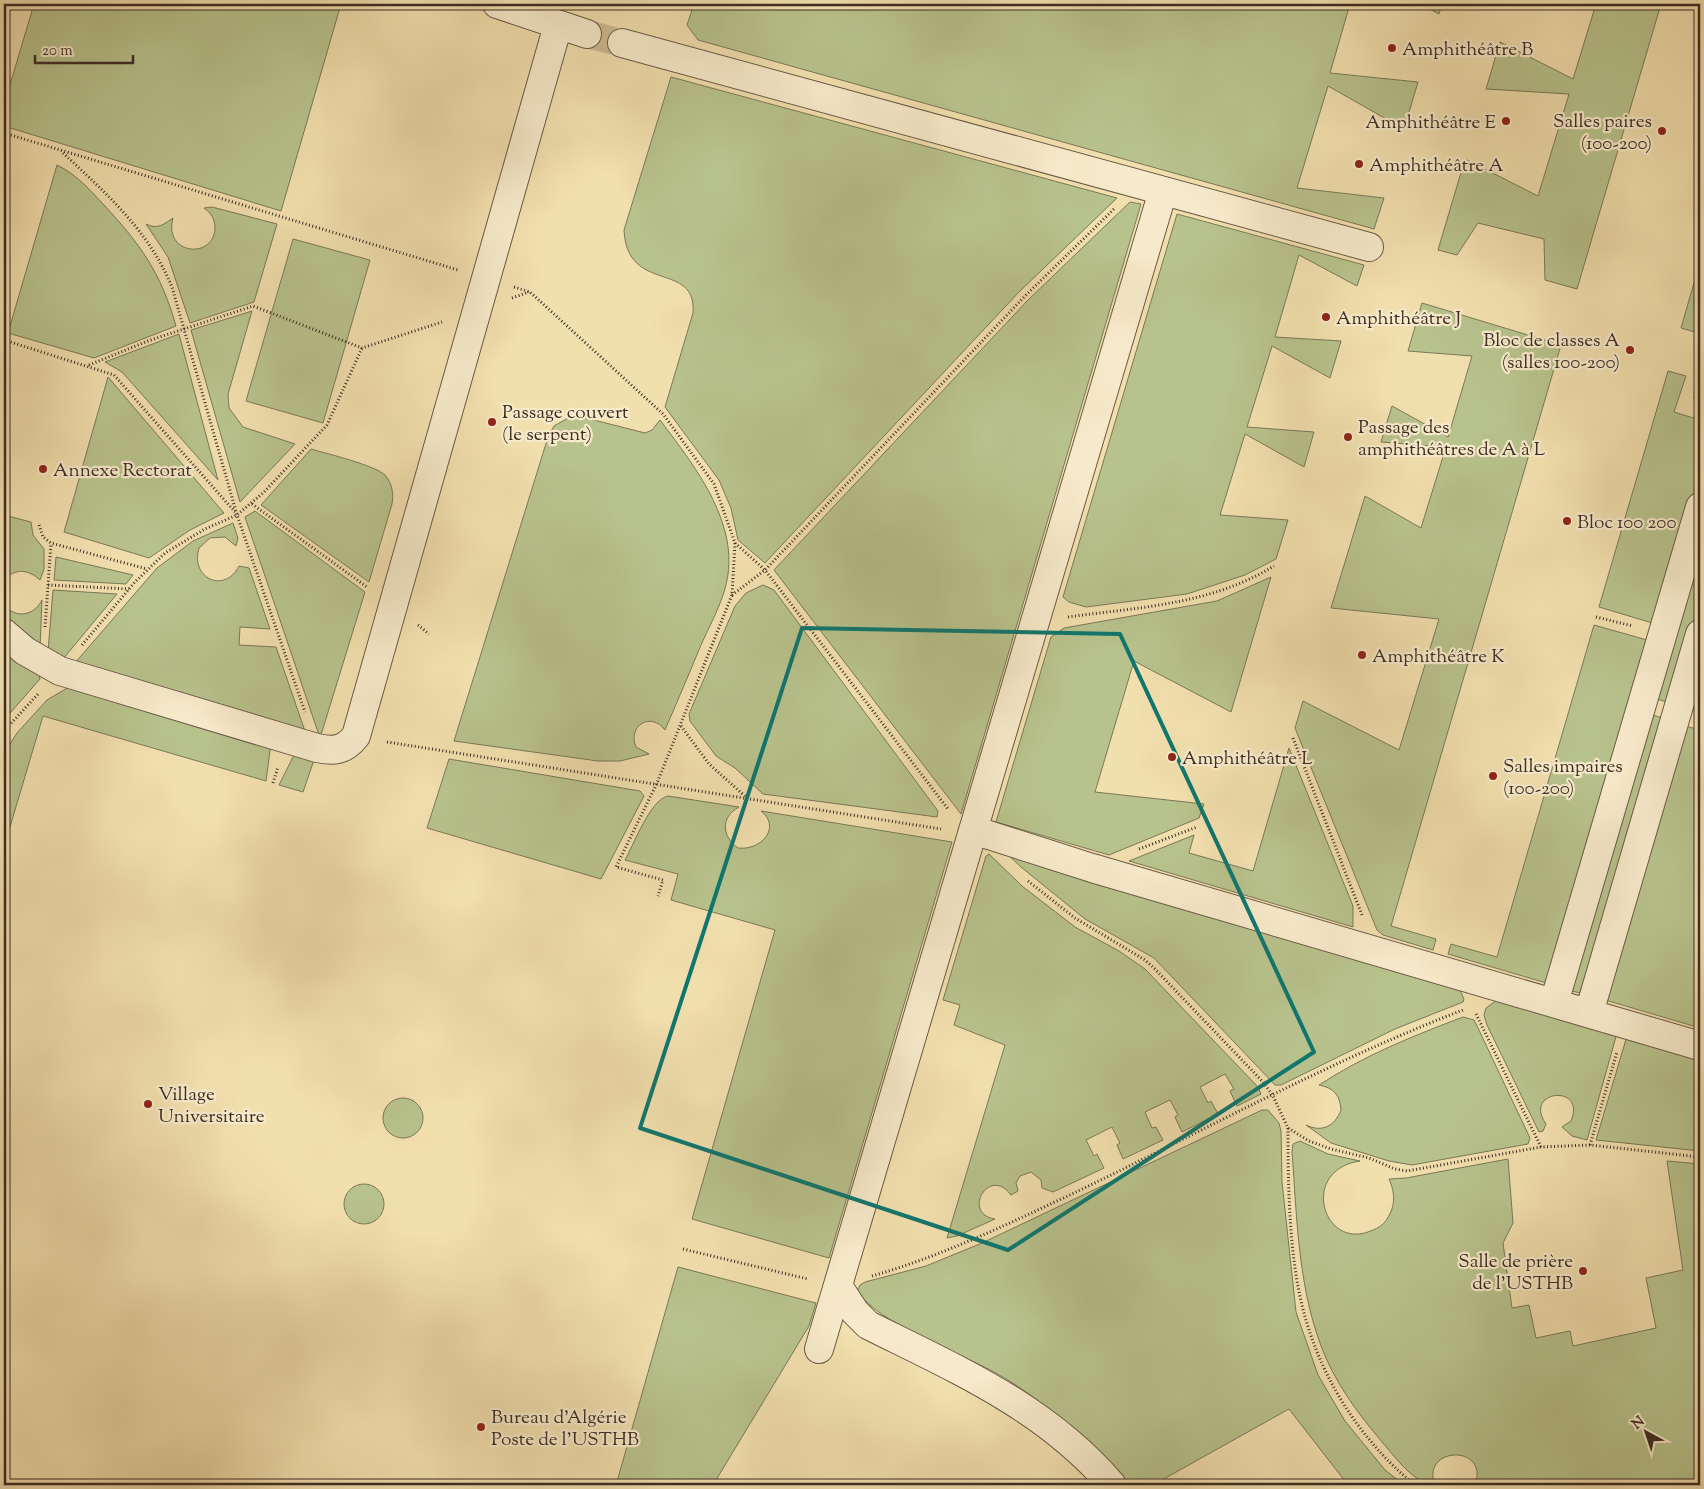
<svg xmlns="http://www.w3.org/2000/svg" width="1704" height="1489" viewBox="0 0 1704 1489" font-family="'Sorts Mill Goudy',serif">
<rect width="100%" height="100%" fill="#f2dfae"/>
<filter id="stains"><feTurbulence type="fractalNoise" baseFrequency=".004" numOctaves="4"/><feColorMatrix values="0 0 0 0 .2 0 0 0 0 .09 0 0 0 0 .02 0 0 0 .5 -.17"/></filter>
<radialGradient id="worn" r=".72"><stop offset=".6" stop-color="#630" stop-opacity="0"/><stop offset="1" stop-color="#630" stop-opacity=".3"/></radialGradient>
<!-- grass -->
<path fill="#b8c28c" stroke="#7a7858" d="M34,4h307l-60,207 -277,-85v-21z
M694,4h656l-20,69 88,9 -14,47 -76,-43 -31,102 87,10 -10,31 -676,-189 -11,-15z
M1420,4h22l-3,10z
M1596,4h65l-84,285 -32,-9 -1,-41 -66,-16 -21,32 -19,-5 27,-91 73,37 31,-102 -83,-5 14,-47 73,37z
M671,77l446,121 -98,94 -254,271 -27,-23 -7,-32 -12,-28 -54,-73 28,-94c4,-53 -66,-18 -69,-83z
M57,165c19,9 33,25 47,40 37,40 57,68 72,121l-82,32 -86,-25z
M1130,202l11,2 -180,610 -187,-244 254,-270z
M212,207l65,17 -23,78 -64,21 -22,-66 -22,-33c12,6 18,0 27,-6 -10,37 41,42 42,10 0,-9 -4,-15 -11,-20z
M1177,214l187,51 -7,21 -58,-31 -24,82 66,4 -11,37 -58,-32 -25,81 67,5 -10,35 -59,-33 -25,81 68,5 -12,39 -31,16 -58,19 -101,13 -17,-5 -6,-5z
M293,239l77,21 -47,163 -77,-22z
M1700,262v62l-2,9 -17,-5z
M1422,303l139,42 -170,581 45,13 -3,11 -50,-15 -6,-5 -82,-202 8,-27 96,49 40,-131 -108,-11 34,-112 56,32 25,-81 -65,-5 11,-36 56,31 24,-81 -64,-5z
M252,311l-24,83 1,14 14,19 52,17 -55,58 -49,-172z
M179,334l39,146 -96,-108 -17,-10z
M1668,371l18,5 -12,36 26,8v65l-41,140 -60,-18z
M108,377l116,136 -34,17 -41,28 -85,-26z
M570,417h12l63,16 7,-3 8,-10c27,36 58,75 67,120 8,43 -10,69 -26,105 -12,29 -24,57 -36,85 -14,-19 -38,-4 -29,17l13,7 -29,7h-22l-144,-20 94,-304 6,-11z
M311,449c17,5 63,16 74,26 7,8 9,19 7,29l-23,78 -108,-77z
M255,511l110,81 -45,146 -75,-221z
M4,515l27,7 2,13 11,14v20l-4,11c-12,-11 -25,-12 -36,0z
M233,523l5,15 -2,8 -11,-9 -15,1 -11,10c-9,31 26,46 40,18l10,2 21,61 -30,-2 -1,18 37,2 30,87 -232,-70 83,-96 36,-27z
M1700,553v46l-30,104 -13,-4z
M56,557l77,18 -7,9 -72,-4z
M1271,577l-40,135 -97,-51 -39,131 109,12 -5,14 -90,37 -113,-33 55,-185 13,-9 153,-27z
M763,585l11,5 164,221 -1,6 -174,-23 -28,-26 -19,-12 -26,-35 -1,-7 46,-108 11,-13z
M53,590l64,4 -54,65 -15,-7z
M42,600l-2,48 -18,-13 -18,-17v-13c12,14 30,11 38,-5z
M1594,625l60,17 -101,343 -105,-31 3,-10 46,13z
M4,648l35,27 1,4 -36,41z
M1700,664v48l-13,-4z
M69,687l202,56 -5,38 -223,-65 -39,131 1,-95 12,-19 30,-33z
M1653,715l12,4 -81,275 -12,-3z
M1682,725l18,5v298l-98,-29z
M1289,748l64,158v21l-224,-66 65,-26 -5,18 64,18z
M296,751l19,6 -12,35 -24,-7z
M449,759l191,32 4,5 -43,83 -174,-51z
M668,796l71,11c-19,10 -17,30 -1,41 23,3 44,-21 23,-37l191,31 -123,416 -137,-39 83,-289 -104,-30 7,-26 -53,-14c9,-16 25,-60 43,-64z
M1006,853l452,133 6,13 -1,3 -68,27 -114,56h-6l-121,-127 -69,-39 -64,-52z
M989,854l33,32 53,41 44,24 26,18 113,118 3,7 -24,12 -7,-15 4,-2 -9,-15 -25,13 8,16 3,-2 7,13 -36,18 -7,-15 3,-2 -8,-15 -25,12 7,16 4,-1 7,13 -40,19 -6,-14 3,-2 -8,-16 -26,13 8,16 3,-2 7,14 -51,24 -11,-4 -1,-8 -10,-8 -11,4 -4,7 2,8 -7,4c-22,-30 -50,19 -16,24l-38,17 -10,2 58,-193 -51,-20 6,-20 -17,-5 43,-144z
M1500,998l117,35 -30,107 -15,-4 -10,-9 9,-6c16,-38 -49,-31 -25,3l-3,7 -4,1 -52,-107 -3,-10 2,-7z
M1463,1017l11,3 4,8 52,110 -2,6 -116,21 -23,-4 -58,-18 -25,-18c16,8 29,1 35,-15 -1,-15 -7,-22 -22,-25 46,-30 94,-49 144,-68z
M1627,1036l73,22v93l-104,-11z
M383 1118a20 20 0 1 1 40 0a20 20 0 1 1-40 0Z
M1262,1110h6l11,13 2,8 1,51 14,130 22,63 27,46 40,49 19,15h-56l-59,-76 -136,76h-28c-38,-46 -79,-84 -131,-113 -36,-20 -115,-48 -137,-81l3,-6 5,-3 61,-16 56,-23z
M1300,1141l28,13 32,7c-60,9 -38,87 8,71 8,-3 15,-6 19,-13 9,-14 8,-26 2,-40l17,-1 102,-19 5,64 -10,20 9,65 17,-3 7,33 34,-7 3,15 83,-18 -10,-50 37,-8 -16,-109 33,3v321h-165c-10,-3 -46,0 -60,0 15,-41 -55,-39 -40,0 -18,0 -36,-23 -47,-36 -24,-28 -47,-57 -62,-91 -28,-64 -29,-139 -34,-207l1,-7z
M344 1204a20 20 0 1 1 40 0a20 20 0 1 1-40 0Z
M678,1267l138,36 -7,23 -96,159h-97z"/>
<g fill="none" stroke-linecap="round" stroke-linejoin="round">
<!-- minor-tunnel -->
<path stroke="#cebb93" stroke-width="28" stroke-dasharray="28 14" stroke-linecap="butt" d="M587,34l35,9"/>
<!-- minor casing -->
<g stroke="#6a5a47" stroke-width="30">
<path id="minor" d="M497,4l90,30
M622,43l747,204
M4,633l21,18 35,20 257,77c17,4 28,2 39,-12l202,-711
M973,830l119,38 608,178
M1554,1003l146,-496
M1589,1013l111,-379
M838,1286l17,26 13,13c90,45 177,82 244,160
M819,1349l344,-1158"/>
</g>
<!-- path -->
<path stroke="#3c2d25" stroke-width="3" stroke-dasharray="1 2.5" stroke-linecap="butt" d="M4,133l454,137
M63,153c43,40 86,78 109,134l65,228 68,197
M514,287l16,5 133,122 51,70 21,59 -3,52 -75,188 -41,84 47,13 -5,16
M512,298l17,-6
M4,340l110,35 121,137
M89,365l59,-24 105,-35 109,42 80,-26
M1700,380l-5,17 5,2
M252,504l115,83
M39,525l4,12 8,6 96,26
M735,543l30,27 183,239
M48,585l81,4
M732,595l33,-25 260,-274 89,-87
M1068,617c72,-10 142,-12 206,-51
M1596,617l37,9
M418,625l11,9
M45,627l6,-83
M82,645l53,-63 30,-29 40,-24 32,-14 27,-23 63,-67 35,-77
M681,726l28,38 38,34
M4,731l35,-38
M1293,738l69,177
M387,742l554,87
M273,783l5,-16
M1139,849l58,-22
M1028,881l47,37 70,42 9,8 109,114 10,14 15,32 21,13 22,8 38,9 26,11 12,2 134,-24 49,-2 110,12
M1476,1014l65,133
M1288,1128c0,59 1,136 18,192 18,63 57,123 109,165
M1590,1145l27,-93
M683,1249l125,30
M872,1276c70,-20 136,-52 202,-83 129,-62 256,-132 389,-183"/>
<!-- minor -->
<use href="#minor" stroke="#f7eaca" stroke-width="28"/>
</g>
<!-- marked area -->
<path fill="none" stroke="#0f766e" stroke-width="4" stroke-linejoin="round" d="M802,628l318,6 194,418 -306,198 -368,-122z"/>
<!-- markers -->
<g fill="#8f2418" stroke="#f7eaca" stroke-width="2">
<circle cx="1392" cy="48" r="5"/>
<circle cx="1506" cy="121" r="5"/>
<circle cx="1662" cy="131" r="5"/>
<circle cx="1359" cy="164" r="5"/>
<circle cx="1326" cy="317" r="5"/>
<circle cx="1630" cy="350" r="5"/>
<circle cx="492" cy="422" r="5"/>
<circle cx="1348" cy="437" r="5"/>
<circle cx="43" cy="469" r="5"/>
<circle cx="1567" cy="521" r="5"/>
<circle cx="1362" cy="655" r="5"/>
<circle cx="1172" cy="757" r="5"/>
<circle cx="1493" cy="776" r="5"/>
<circle cx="148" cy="1104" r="5"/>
<circle cx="1583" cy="1271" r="5"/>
<circle cx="481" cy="1427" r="5"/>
</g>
<g text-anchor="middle" stroke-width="4.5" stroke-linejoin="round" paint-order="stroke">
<!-- poi labels -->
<g font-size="19" fill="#3c2d25" stroke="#f7eaca" text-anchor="start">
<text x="1402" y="55">Amphithéâtre B</text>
<text x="1652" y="127" text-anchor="end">Salles paires<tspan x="1652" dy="22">(100-200)</tspan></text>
<text x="1496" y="128" text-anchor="end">Amphithéâtre E</text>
<text x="1369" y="171">Amphithéâtre A</text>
<text x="1336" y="324">Amphithéâtre J</text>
<text x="1620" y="346" text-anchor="end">Bloc de classes A<tspan x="1620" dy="22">(salles 100-200)</tspan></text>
<text x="502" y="418">Passage couvert<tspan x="502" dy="22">(le serpent)</tspan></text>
<text x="1358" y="433">Passage des<tspan x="1358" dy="22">amphithéâtres de A à L</tspan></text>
<text x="53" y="476">Annexe Rectorat</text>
<text x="1577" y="528">Bloc 100 200</text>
<text x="1372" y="662">Amphithéâtre K</text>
<text x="1182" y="764">Amphithéâtre L</text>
<text x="1503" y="772">Salles impaires<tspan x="1503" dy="22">(100-200)</tspan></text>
<text x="158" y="1100">Village<tspan x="158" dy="22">Universitaire</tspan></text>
<text x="1573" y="1267" text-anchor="end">Salle de prière<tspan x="1573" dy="22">de l'USTHB</tspan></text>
<text x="491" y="1423">Bureau d'Algérie<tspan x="491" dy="22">Poste de l'USTHB</tspan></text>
</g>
</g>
<!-- margin -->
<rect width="1704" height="1489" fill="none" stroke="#f2dfae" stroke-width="20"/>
<rect x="5" y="5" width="1694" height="1479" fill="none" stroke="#3c2d25" stroke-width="2.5"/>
<rect x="10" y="10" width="1684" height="1469" fill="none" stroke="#3c2d25"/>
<!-- north arrow -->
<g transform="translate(1646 1432) rotate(320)" stroke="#f7eaca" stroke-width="4" paint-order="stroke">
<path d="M0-4L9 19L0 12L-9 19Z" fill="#3c2d25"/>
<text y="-8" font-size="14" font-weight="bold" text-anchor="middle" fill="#3c2d25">N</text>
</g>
<!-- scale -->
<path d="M35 55v8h98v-8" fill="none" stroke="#3c2d25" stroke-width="2.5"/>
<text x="42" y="55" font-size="15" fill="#3c2d25" stroke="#f7eaca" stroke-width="4" paint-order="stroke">20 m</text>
<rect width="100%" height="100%" filter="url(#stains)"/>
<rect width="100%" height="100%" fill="url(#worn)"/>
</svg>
